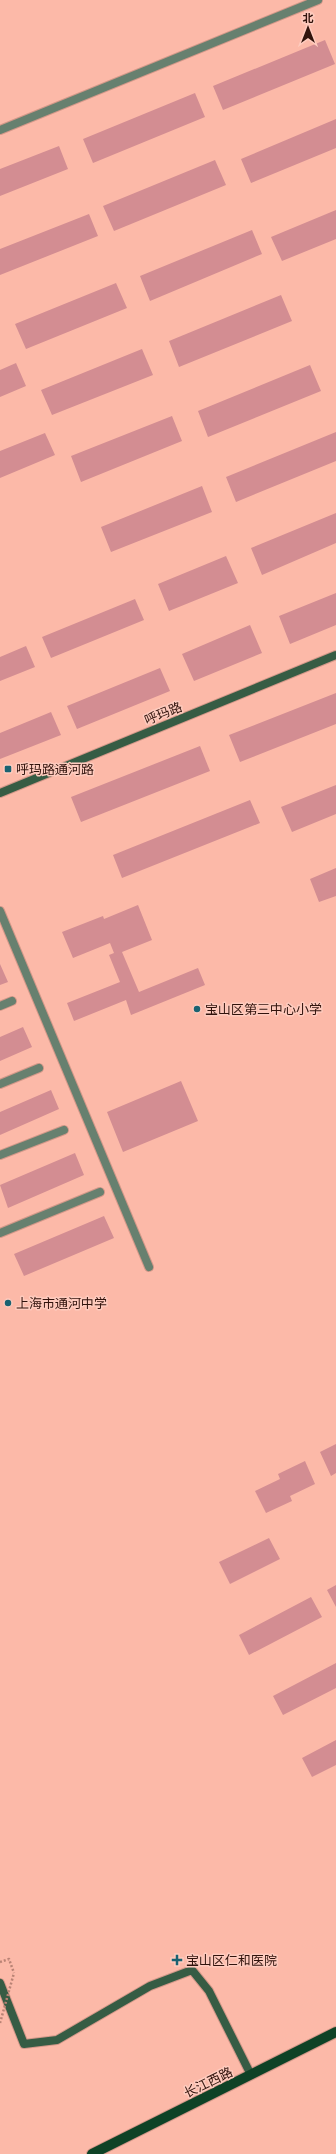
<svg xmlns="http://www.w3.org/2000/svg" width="336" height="2154" viewBox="0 0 336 2154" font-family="'Exo 2','Noto Sans SC',sans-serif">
<rect width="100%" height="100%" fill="#fcb9a8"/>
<!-- building -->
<path fill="#d38d92" d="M325,40l10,24 -112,46 -10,-24z
M195,93l10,24 -112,46 -10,-24z
M336,119v29l-85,35 -10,-24z
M59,146l9,23 -68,27v-27z
M215,160l11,25 -112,46 -11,-25z
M336,210v29l-54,22 -11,-24z
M89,214l9,22 -98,39v-26z
M252,230l10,24 -112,47 -10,-25z
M116,283l11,25 -101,41 -11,-25z
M281,295l11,26 -113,46 -10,-26z
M142,349l11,26 -101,40 -11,-25z
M16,363l10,23 -26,11v-27z
M310,365l11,26 -113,46 -10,-26z
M172,416l10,25 -101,41 -10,-26z
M336,432v29l-100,41 -10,-25z
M45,433l10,22 -55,23v-27z
M202,486l10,26 -101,40 -10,-25z
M336,513v30l-74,32 -11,-27z
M226,556l12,27 -69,28 -11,-27z
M336,593v32l-46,19 -11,-28z
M135,599l9,21 -93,38 -9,-21z
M250,625l12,28 -68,28 -12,-27z
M26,646l9,21 -35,14v-24z
M160,668l10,23 -93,38 -10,-23z
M336,693v31l-96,38 -11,-27z
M51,712l10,23 -61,24v-26z
M200,746l10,25 -129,51 -10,-25z
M336,785v29l-44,18 -11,-25z
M250,800l10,23 -138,55 -9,-23z
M336,868v28l-17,6 -9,-23z
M138,905l14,35 -30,12 17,40 59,-24 7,17 -74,30 -5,-15 -52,21 -7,-18 53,-21 -11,-27 5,-2 -4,-10 -37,15 -11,-26 41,-16 1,3z
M0,964l8,18 -8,3z
M23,1027l9,20 -32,14v-24z
M181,1081l17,40 -75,31 -16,-40z
M51,1090l8,19 -59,26v-23z
M75,1153l9,22 -76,33 -8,-23z
M104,1216l10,22 -90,38 -10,-22z
M336,1444v29l-5,3 -11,-24z
M305,1461l10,23 -25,12 2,5 -26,12 -11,-22 25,-12 -2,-5z
M269,1538l11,21 -50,25 -11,-22z
M336,1585v22l-9,-17z
M311,1597l11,20 -73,38 -10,-20z
M336,1663v25l-53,27 -10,-19z
M336,1740v25l-24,12 -10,-19z"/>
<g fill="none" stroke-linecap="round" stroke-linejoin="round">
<!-- lane casing -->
<g stroke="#d39889" stroke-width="10">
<path id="lane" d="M0,1006l12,-5
M0,1084l39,-16
M0,1155l64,-25
M0,1233l100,-41"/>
</g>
<!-- street casing -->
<g stroke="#d39889" stroke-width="10">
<path id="street" d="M0,130l318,-130
M0,911l149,356"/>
</g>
<!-- secondary casing -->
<g stroke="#d39889" stroke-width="10">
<path id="secondary" d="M0,793l336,-138
M0,1983l24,61 33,-4 93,-54 42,-16 17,21 42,84"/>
</g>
<!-- primary casing -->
<g stroke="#d39889" stroke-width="12">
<path id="primary" d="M92,2154l244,-122"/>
</g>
<!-- path -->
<path stroke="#b98375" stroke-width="2.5" stroke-dasharray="2 2" stroke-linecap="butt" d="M0,1962l9,-3 5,14"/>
<!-- lane -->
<use href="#lane" stroke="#67806f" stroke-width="8"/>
<!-- street -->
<use href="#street" stroke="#67806f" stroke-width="8"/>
<!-- secondary -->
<use href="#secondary" stroke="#365c44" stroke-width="8"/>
<!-- primary -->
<use href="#primary" stroke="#0e4226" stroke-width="10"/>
<!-- path-bridge -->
<path stroke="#b98375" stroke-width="2.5" stroke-dasharray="2 2" stroke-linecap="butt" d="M0,2023l14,-50"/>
</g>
<!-- markers -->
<g fill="#1a6271" stroke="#fecbbe" stroke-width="1.5">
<rect x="4" y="765" width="8" height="8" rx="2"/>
<circle cx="197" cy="1009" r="4"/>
<circle cx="8" cy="1303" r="4"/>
<path d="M175 1954h4v4h4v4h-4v4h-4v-4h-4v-4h4z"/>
</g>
<g text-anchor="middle" stroke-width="3" stroke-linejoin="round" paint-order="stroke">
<!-- street labels -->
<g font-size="13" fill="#31130c" stroke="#fecbbe">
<text transform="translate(163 713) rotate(-22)" y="5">呼玛路</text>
<text transform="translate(208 2082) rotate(-26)" y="5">长江西路</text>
</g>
<!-- poi labels -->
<g font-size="13" fill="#31130c" stroke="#fecbbe" text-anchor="start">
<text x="16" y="774">呼玛路通河路</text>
<text x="205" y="1014">宝山区第三中心小学</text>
<text x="16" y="1308">上海市通河中学</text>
<text x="186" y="1965">宝山区仁和医院</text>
</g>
</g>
<!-- north arrow -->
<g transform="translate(308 28)" stroke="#fecbbe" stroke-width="3" paint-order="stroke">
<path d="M0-3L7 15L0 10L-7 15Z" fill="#31130c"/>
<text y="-6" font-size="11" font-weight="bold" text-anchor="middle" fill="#31130c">北</text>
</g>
</svg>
